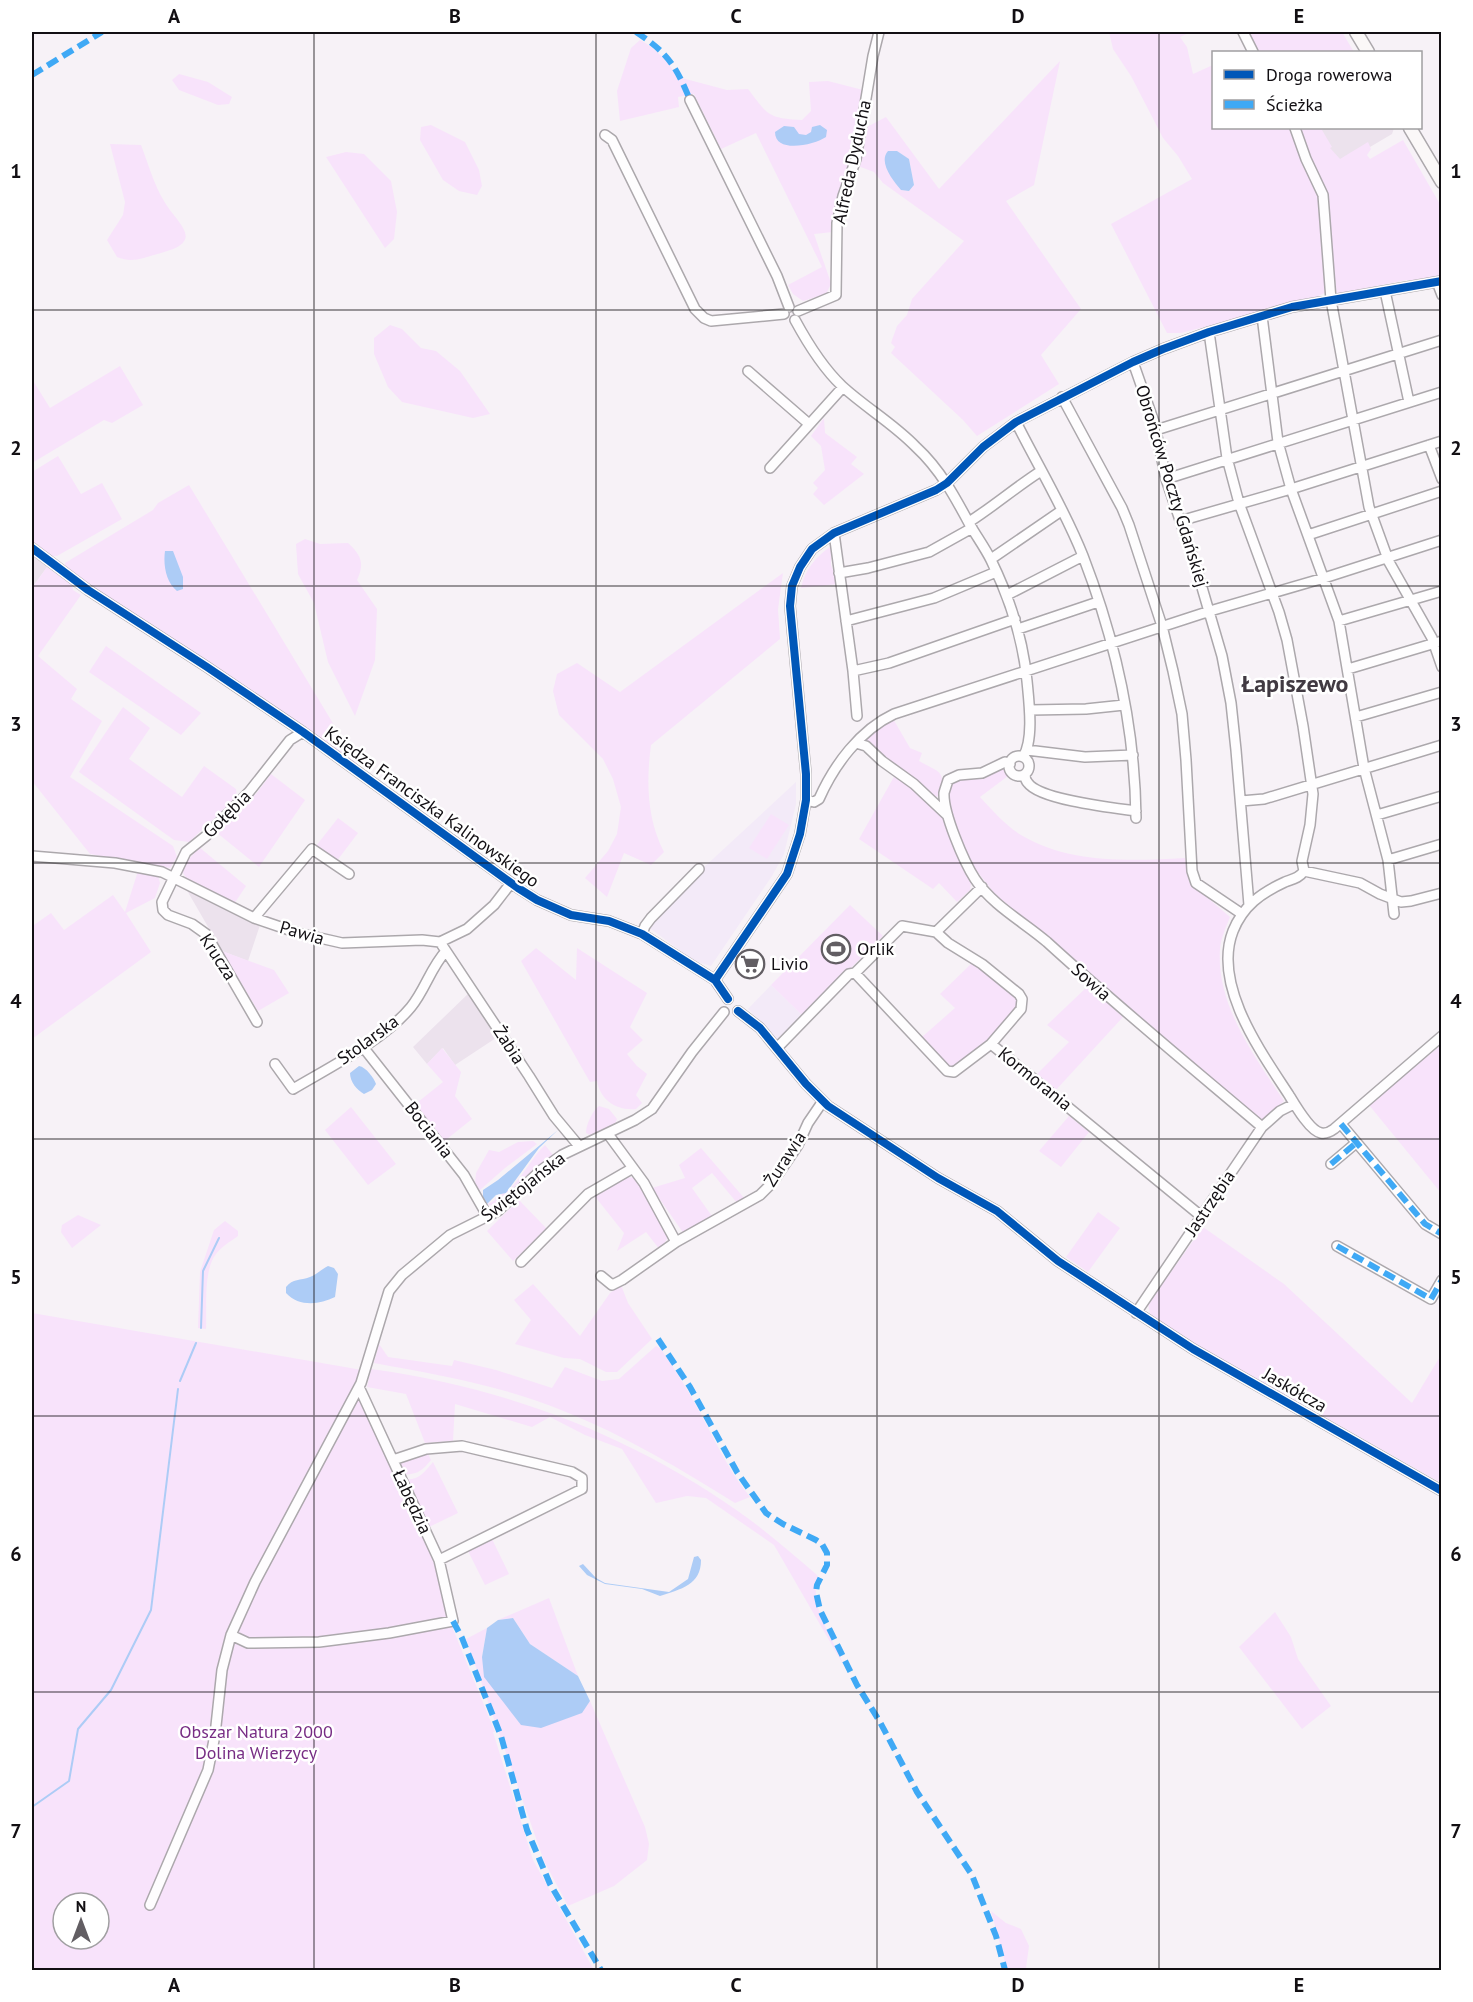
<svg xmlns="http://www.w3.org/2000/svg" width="1473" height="2002" viewBox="0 0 1473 2002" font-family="'PT Sans',sans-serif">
<rect width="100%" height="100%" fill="#f7f2f7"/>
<!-- built -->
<path fill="#ece2ed" d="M1317,128h77l-2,6 -61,36z
M34,556l13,11 -15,21v-29z
M185,887l75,38 -12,36 -26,-10z
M470,992l29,44 -44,29 -12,-17 -16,16 -14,-17z"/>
<!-- education -->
<path fill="#f3eaf8" d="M796,782v22l-12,50 -12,22 -61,90 -17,-5 -47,-35 54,-56z
M771,985l32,31 -25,25 -30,-32z"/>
<!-- green -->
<path fill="#f8e3fb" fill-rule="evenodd" d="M1109,32h82l-11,5 7,10 6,27 20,-9 1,63h79l28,68 7,95 -13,7 -134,35h-14l-56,-109 81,-45 -14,-23 -15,-18 -32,-62 -18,-27z
M1247,32h95l12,20h-97z
M640,40c17,9 27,21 38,37l49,13 21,-1c20,26 19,29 54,31l9,-9 -2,-29 19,-1 35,9 -8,38v20l-22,71v13l-19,2 18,52h-2l-4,8 -23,7 -10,-7 -5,-9 34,-18 -66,-134 -35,16 -27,-55 -16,3 1,10 -59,14 -3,-30 14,-43z
M1060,61l-26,124 -28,16 75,108 -40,46 18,29 -82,52 -14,-16 -72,-67 4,-6 -4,-4 6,-17 10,-11 5,-16 52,-58 -81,-58 -9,-11 -16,-6 5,-37 23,-12 53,72zM896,151l13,8 5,26 -5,6 -8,-1 -8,-11z
M179,74l29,8 24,15 -3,7 -11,1 -39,-15 -7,-10z
M431,125l34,17 14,28 3,16 -5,9 -18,-4 -16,-11 -23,-40 1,-13z
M1297,128h29l-4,2 10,17 -2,1 10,11 28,-17 3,7 -4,6 3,4 33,-19 38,66v70l-20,4h-15l-69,14 -10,-76z
M110,144l31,1c7,18 13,40 23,56 13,23 43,40 -3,52 -16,4 -28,11 -44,4l-10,-17 16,-25 2,-13z
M346,152l18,2 27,27 6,31 -3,27 -9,9 -59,-91z
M390,325l12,4 19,19 15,3 24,20 30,43 -17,4 -71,-16 -14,-15 -14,-33v-16z
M120,366l23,39 -31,18 -8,-3 -72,43v-84l18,29z
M824,418l1,15 32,24 -6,7 13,10 -40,31 -11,-11 5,-6 -5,-5 12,-13 -4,-24 -10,-10z
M58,456l23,38 21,-11 20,36 -65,37h-9l-16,-13v-71z
M189,485l171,283 -295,-198v-7l88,-53 5,-7z
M305,539l15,5 28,-1c13,12 17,20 9,37l20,29 -2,51 -20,56 -27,-54 -14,-59 -16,-29 -2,-30z
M831,546v19l7,19 -37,4c4,-19 15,-31 30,-42z
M47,567l25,18 1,5 8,5 -43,61 39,33 -6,10 31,22 -32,56 103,69 4,11 -7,11 -80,-14 -58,-73v-193z
M783,573l-5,36 2,30 -129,106c-5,37 -4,74 13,107l-13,13 -27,-12 -17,44 -22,-19 23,-27 9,-17 4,-27 -8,-28 -10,-20 -44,-44 -6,-24 4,-17 20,-11 43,29z
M106,646l95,67 -20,22 -92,-63z
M123,707l27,21 -21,31 53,38 22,-31 32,23 1,8 -48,45 -15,-2 -95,-68z
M892,717l18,31 12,5 -3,8c21,12 27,9 21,35l-5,1 -72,-57z
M1003,766l5,10 -28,21c13,14 25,28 41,38 48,29 110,26 164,23l4,24 41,35c-4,10 -9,21 -10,32 -4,56 35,108 64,152l-20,18 -4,2 -265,-227 -23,-29 -17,-40 -7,-23 1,-12 5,-8z
M271,774l34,26 -46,67 -43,-35 40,-38z
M895,775l36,28 15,18 25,62 -1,7 -13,12 -18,-19 -6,6 -74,-50z
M771,814l18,11 -22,34 -18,-11z
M338,818l20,15 -22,29 -20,-16z
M199,847l47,39 -12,18 -48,-26 -5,-9z
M138,871l20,5 2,7 -5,15 -29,15 25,39 -119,87v-116l2,2 17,-12 13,17 49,-35 12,17z
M850,905l33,31 -80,80 -32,-31z
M536,948l40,32 1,-32 70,45 -17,34 13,13 -16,14 10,12 10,8 -11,21 6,8 -6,6c-19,2 -36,-9 -39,-28l-7,1 -69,-121z
M222,951l52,19 15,23 -31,18z
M973,962l44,36 1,7 -2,6 -29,32 -29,24 -10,-1 -26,-29 33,-29 -15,-14z
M1088,986l35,31 -68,74 -19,-16 33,-33 -22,-17z
M1441,1045v148l-72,-88z
M442,1048l19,24 -6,24 17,23 -30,24 -29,-37 30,-24 -16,-18z
M599,1106l10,3 8,10 -2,5 -25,11 -4,-2c0,-8 6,-22 13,-27z
M351,1107l45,57 -28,21 -43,-55z
M1069,1116l20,16 -28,35 -22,-16z
M533,1141l4,3 -32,24 -25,22 -5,-6 1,-11 13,-23 10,2 19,-10z
M545,1145l8,10 -59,50h-9l9,-4 3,-5c19,-4 33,-38 48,-51z
M701,1148l44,51 -7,5 -26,-31 -20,15 22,31 -30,15 -32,-46 33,-10 -6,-13z
M626,1177l11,1 30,51v10l-7,11 -14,-18 -29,19 7,-18 -31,-39z
M519,1200l28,29 -34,32 -26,-30z
M1098,1212l22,16 -32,44 -22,-15z
M78,1215l23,10 -29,23 -11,-16 1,-7z
M225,1221l13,10v5c-7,5 -17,11 -22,18 -13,16 -9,55 -10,75l-8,-1 2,-56 14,-42z
M1203,1227l81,57 128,119 29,-48v128l-290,-164 -3,-15z
M533,1284l47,52 30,-43 11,-8 7,18 24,36 -35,33h-11l-26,-13 -16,-1 -49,-14 16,-24 -17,-20z
M32,1313l330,57 -2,10 77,191 16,58 42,103h-2l40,128 61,110h-562zM63,1903h36v36h-36z
M379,1344l9,13 64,9 2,-6 42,10 56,18 13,-21 37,14 17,-2 37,-33 5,3c11,17 23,34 32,51 19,33 33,68 57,97l-15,6c-55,-34 -109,-67 -169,-91 -62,-26 -127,-37 -192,-49z
M371,1369c139,19 270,70 382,153 22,17 43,35 64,53l1,3c-10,28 16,61 26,88l-70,-121 -68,-47 -19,-2 -31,7 -34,-54 -37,-14 -35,-18 -18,10 -77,-23 -2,37 -28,2 -19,-49 -39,-7z
M427,1452l4,8c-8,10 -15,16 -29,14l-4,-11z
M433,1462l25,51 -29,14 -25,-48c14,2 20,-6 29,-17z
M492,1539l17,35 -24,11 -17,-34z
M549,1598l29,78 -48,-32 -17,-26 -15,2z
M1275,1612l16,25 7,22 33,47 -29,23 -63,-82z
M487,1628l-5,29 99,56 9,-12 55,126 4,17 -2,16 -33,26 -46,20 -24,-45 -78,-222z
M991,1911l15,12 15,6 8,17 -3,22 -3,2h-16z"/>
<!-- water -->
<path fill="#adccf6" d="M820,125l7,5 -1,7c-12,8 -51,17 -51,-5l9,-6 10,1 5,7 7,1 5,-3 1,-5z
M888,151h9l12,8 5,26 -5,6 -8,-1c-8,-9 -23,-28 -13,-39z
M165,551h8l10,26v12l-6,2c-11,-9 -14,-26 -12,-40z
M359,1066c7,1 15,12 17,18l-4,6 -8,4c-7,-4 -14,-12 -14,-21z
M558,1130l-19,18 -33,45 -10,2 -9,9 -4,-3v-11l15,-10z
M328,1266l6,2 4,6 -3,23c-16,8 -36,10 -49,-4v-6c7,-9 14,-6 24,-10 6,-2 12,-8 18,-11z
M698,1556l3,4c0,25 -20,29 -41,36l-18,-7 -37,-5 -18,-9 -8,-9 4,-2 13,14 9,5 64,9 19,-13 6,-22z
M513,1618l17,26 48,32 12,25 -8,12 -41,15 -20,-3 -37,-48 -2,-20 5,-29 11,-8z"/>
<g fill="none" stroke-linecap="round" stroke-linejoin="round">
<!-- stream -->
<path stroke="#adccf6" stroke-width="2" d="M201,1328l2,-57 16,-33
M180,1381l16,-38
M32,1807l37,-26 9,-52 33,-39 40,-80 27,-221"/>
<!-- minor casing -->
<g stroke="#aca8ac" stroke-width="12">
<path id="minor" d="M1243,32l10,20
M690,100l87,176 12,31
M1295,128l11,31 17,36 8,105 38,207 20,55 43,76 10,29
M605,135l7,5 83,169 9,9 7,3 73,-7
M1437,282l5,13
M1385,291l24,111
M798,311l38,-16 1,-72 6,-27 13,-37 17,-103 6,-24
M1262,316l16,126 13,47 48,132 25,147 24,92 6,54
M795,320c13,24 28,48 47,66 24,22 52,38 74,61 24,22 39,50 54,78 7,12 15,23 21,35 19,39 32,78 36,121 2,21 7,59 -4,76
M1209,332l18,126 12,45 40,109 8,28 16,86 10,68 -3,31 -8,36 2,10
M1133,362l21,60 12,57 30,88 26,89 9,47 5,47 13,155
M748,371l61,53
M1062,397l60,111 7,17 33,101 11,45 9,43 4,46 6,111 4,12 46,31
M1016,422c22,44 49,88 67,134 32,83 52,174 53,262
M1156,430l286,-90
M1429,445l13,34
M770,468l73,-81
M1166,479l276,-87
M1180,521l111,-32 151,-48
M969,522c25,-16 47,-35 72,-51
M834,533l19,138 4,45
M1308,535l134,-44
M32,548l56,42 119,77 96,65 215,156 19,12 34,15 38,6 33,13 73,46 13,19
M991,559l70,-48
M839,573l29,-5 61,-16 43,-24
M1007,595l76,-39
M846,621l88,-23 62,-26
M1339,621l103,-30
M1018,629l80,-27
M1348,669l94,-28
M853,671l36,-8 126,-44
M1030,710l56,-1 38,-4
M1356,717l86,-25
M856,743l10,3 16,15 32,23 33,31
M1027,750l58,7 48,-2
M1009 766a10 10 0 1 1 20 0a10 10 0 1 1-20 0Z
M1010,764l-5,-2 -23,11 -23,2 -11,5c-1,4 -3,9 -4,13 -1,20 20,69 31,86 18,27 49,43 72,63 70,64 143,124 215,185
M1025,774c0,3 1,7 3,9 12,17 86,25 108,28
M806,800l8,2 5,-3c15,-34 41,-69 75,-85l316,-103 114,-33 118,-38
M1241,801l23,-2 178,-54
M1377,815l65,-19
M32,856l83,7 47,9 92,46 44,15 44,10 80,-3 18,2 27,-13 27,-24 17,-22
M1388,860l54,-16
M982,887l-46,45 12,11 34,21 37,30 3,5 -1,10 -30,35 210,172
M1442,893l-31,8 -10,1 -21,-8 -20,-11 -56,-12c-5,7 -11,8 -19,11 -24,11 -42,24 -52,49 -21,54 28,121 56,164 6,10 21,36 32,38 5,1 9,-1 13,-4l108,-93
M254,918l58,-69 37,25
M642,934l3,-8 6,-8 48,-49
M440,942l89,134 25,40 25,30
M855,973l92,98 7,1 37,-28
M715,980l72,-106 13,-40 6,-34v-26l-16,-168 2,-20 8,-19 12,-18 22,-16 102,-43 11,-7 36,-36 33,-25 117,-60 30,-13 46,-17 83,-25 150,-26
M738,1011l22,17 46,56 22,22 110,72 59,33 61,50 135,88 249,142
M257,1022l-51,-88 -14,-10 -24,-9 -5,-5 -1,-8 24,-50 20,-16 43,-44 41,-52 13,-8
M363,1047l101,128 24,42
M777,1048l72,-74 6,-1 47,-47 34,6
M275,1064l18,25c37,-22 91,-49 118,-82 14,-17 20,-40 35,-56
M1341,1124l84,100 17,10
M608,1134l36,49 32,59
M1331,1164l25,-21
M1337,1246l94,53 11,-19
M521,1262l67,-68 45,-26
M601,1276l11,9 10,-5 54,-38 84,-47 12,-12 26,-38 10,-22 15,-22
M1136,1313l126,-186 18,-16 14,-7
M393,1460l33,-11 36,-3 110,26 10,6v11l-143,71
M231,1635l17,8 71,-1 70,-9 64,-12 -14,-61 -80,-173
M150,1905l58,-135 7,-35 7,-65 9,-35 24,-53 106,-199 28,-92 13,-16 48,-40 48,-24 42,-40 22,-16 73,-35 17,-11 40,-57 32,-40"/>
</g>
<!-- secondary casing -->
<g stroke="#aca8ac" stroke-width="15">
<path id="secondary" d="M1356,32l12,20
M1410,128l32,54"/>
</g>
<!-- minor -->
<use href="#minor" stroke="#fefdfe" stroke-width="9"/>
<!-- secondary -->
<use href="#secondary" stroke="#fbf8f8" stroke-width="12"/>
<!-- quiet -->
<path stroke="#3fa9f5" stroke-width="6" stroke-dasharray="12 6" stroke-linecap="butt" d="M636,32c32,21 40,34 54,68
M32,75l70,-43
M1341,1124l84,100 17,10
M1331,1164l25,-21
M1337,1246l94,53 11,-19
M658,1339l32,48 47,85 29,41 17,11 33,16 6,4 5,9v12l-10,20 -1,7 4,18 37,75 23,37 37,70 55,83 24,61 9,34
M453,1621l9,17 39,98 26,94 23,54 51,86"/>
<!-- cycleway casing -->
<g stroke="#fff" stroke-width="11">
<path id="cycleway" d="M32,548l56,42 119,77 96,65 215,156 19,12 34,15 38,6 33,13 73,46 13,19
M715,980l72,-106 13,-40 6,-34v-26l-16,-168 2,-20 8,-19 12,-18 22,-16 102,-43 11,-7 36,-36 33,-25 117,-60 30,-13 46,-17 83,-25 150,-26
M738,1011l22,17 46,56 22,22 110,72 59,33 61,50 135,88 249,142"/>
</g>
<!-- cycleway -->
<use href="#cycleway" stroke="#0057b8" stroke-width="8"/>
</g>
<!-- grid -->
<path fill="none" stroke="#120f13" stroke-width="1.5" stroke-opacity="0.55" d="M314,32v1938M596,32v1938M877,32v1938M1159,32v1938M32,310h1410M32,586h1410M32,863h1410M32,1139h1410M32,1416h1410M32,1692h1410"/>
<!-- icons -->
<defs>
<g id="stadium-ring" transform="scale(1.5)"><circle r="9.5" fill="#fff" stroke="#625e63" stroke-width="1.5"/><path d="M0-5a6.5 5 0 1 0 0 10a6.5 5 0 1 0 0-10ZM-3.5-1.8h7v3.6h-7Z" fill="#625e63"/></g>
<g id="supermarket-ring" transform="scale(1.5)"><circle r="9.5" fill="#fff" stroke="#625e63" stroke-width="1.5"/><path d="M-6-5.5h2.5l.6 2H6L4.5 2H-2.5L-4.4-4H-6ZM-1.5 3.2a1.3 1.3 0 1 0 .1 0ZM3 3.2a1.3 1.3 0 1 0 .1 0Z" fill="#625e63"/></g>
</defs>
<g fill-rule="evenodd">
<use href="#stadium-ring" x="836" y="949"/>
<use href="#supermarket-ring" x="750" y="964"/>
</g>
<g text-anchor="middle" stroke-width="5" stroke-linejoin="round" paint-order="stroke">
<!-- street labels -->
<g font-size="18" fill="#120f13" stroke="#fff">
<text transform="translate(852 162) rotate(-78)" y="6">Alfreda Dyducha</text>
<text transform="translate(1172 486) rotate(73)" y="6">Obrońców Poczty Gdańskiej</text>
<text transform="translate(432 807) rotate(36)" y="6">Księdza Franciszka Kalinowskiego</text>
<text transform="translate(227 814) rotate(-45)" y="6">Gołębia</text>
<text transform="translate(302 933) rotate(16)" y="6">Pawia</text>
<text transform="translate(218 957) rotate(57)" y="6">Krucza</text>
<text transform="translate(1091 982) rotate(42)" y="6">Sowia</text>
<text transform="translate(368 1040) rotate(-36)" y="6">Stolarska</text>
<text transform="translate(509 1045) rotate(57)" y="6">Żabia</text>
<text transform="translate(1035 1079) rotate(39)" y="6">Kormorania</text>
<text transform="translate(429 1130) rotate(52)" y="6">Bociania</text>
<text transform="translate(785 1159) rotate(-57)" y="6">Żurawia</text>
<text transform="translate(523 1187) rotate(-38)" y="6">Świętojańska</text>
<text transform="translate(1210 1203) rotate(-56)" y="6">Jastrzębia</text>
<text transform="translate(1295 1390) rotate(30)" y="6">Jaskółcza</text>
<text transform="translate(412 1502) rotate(65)" y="6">Łabędzia</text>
</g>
<!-- poi labels -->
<g font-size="18" fill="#120f13" stroke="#fff" text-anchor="start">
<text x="857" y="955">Orlik</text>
<text x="771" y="970">Livio</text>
</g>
<!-- park labels -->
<g font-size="18" fill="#772c84" stroke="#fff">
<text x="256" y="1738">Obszar Natura 2000<tspan x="256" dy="21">Dolina Wierzycy</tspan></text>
</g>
<!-- district labels -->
<g font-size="24" font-weight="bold" fill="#413a42" stroke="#fff">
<text x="1295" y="692">Łapiszewo</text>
</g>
</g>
<!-- border -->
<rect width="1473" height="2002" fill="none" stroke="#ffffff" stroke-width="66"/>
<!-- legend -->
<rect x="1212" y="51" width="210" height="78" fill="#ffffff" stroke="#a09fa1" stroke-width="1.5"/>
<rect x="1224" y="70" width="30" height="9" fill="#0057b8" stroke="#a09fa1" stroke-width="1.5"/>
<text x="1266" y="81" font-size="18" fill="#120f13">Droga rowerowa</text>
<rect x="1224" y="100" width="30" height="9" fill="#3fa9f5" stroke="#a09fa1" stroke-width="1.5"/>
<text x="1266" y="111" font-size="18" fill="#120f13">Ścieżka</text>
<!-- north arrow -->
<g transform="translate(81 1921)"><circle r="28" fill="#ffffff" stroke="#a09fa1" stroke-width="1.5"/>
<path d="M0-4.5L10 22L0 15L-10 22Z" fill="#625e63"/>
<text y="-9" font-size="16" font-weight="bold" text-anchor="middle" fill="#120f13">N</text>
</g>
<rect x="33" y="33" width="1407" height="1936" fill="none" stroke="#120f13" stroke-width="2"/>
<g font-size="20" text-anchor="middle" font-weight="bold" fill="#120f13">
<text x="174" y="23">A</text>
<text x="455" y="23">B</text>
<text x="736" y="23">C</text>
<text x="1018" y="23">D</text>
<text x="1299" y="23">E</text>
<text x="16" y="178">1</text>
<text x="1456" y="178">1</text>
<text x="16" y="455">2</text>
<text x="1456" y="455">2</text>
<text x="16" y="731">3</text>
<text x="1456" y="731">3</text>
<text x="16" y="1008">4</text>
<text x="1456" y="1008">4</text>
<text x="16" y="1284">5</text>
<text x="1456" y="1284">5</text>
<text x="16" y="1561">6</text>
<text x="1456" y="1561">6</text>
<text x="16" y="1838">7</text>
<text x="1456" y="1838">7</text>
<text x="174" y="1992">A</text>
<text x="455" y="1992">B</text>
<text x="736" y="1992">C</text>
<text x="1018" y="1992">D</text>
<text x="1299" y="1992">E</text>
</g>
</svg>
